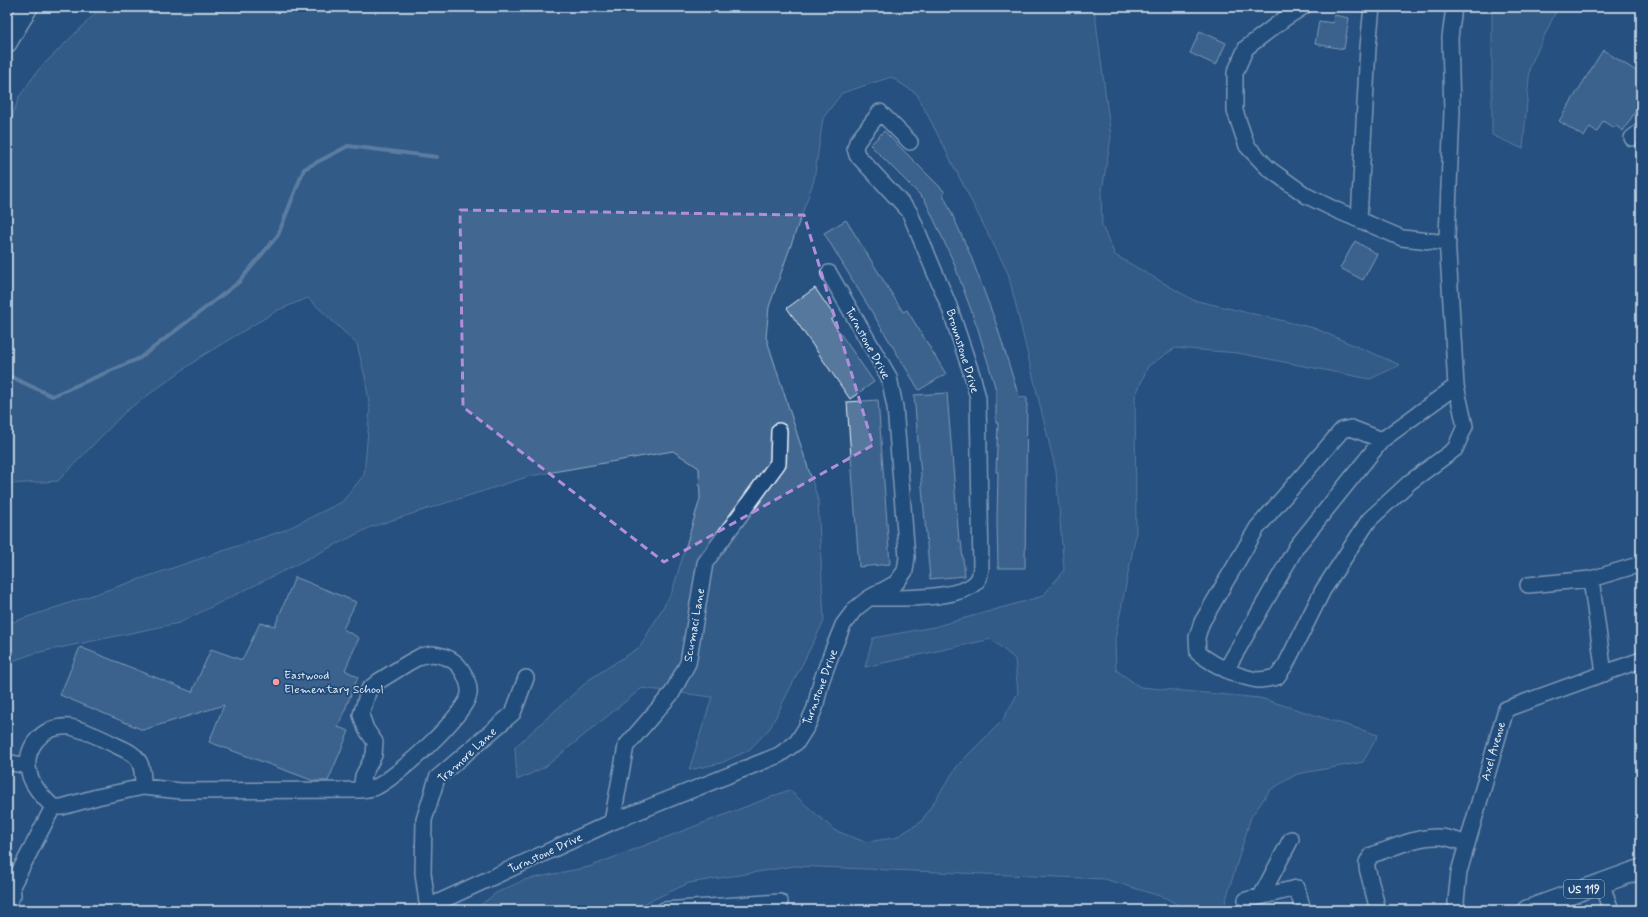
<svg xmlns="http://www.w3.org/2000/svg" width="1648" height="917" viewBox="0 0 1648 917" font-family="Mynerve,sans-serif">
<rect width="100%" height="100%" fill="#27517f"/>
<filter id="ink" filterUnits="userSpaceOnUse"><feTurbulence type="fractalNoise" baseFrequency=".025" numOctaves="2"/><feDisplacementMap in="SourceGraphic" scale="8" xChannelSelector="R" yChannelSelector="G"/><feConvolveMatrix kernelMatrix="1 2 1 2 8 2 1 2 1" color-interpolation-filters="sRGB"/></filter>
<g filter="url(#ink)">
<!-- green -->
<path fill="#436891" stroke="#96acc4" d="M102,7h992l17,130 -10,59 1,30 13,29 78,45 121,28 86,37 -30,14 -132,-26 -63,-5 -27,18 -13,31 1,137 -21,105 1,31 24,17 120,11 118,37 -15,27 -66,12 -27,16 -19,27 -27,89 -11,4h-26l-21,-12 -61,-19 -311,-13 -105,17 -59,27h-156l22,-17 28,-13 65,-13 200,-77 45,40 31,12 30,-4 26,-16 37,-57 44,-44 16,-28 -3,-34 -24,-20 -126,28 8,-29 61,-11 109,-31 21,-26 -8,-99 -48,-198 -91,-179 -26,-17 -49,16 -19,25 -9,62 -45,127 -3,30 52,162 6,122 -54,107 -21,22 -28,13 -32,7 23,-73 -70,-9 -97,79 -28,13 -2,-33 75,-68 50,-32 32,-55 28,-93 -1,-31 -26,-17 -143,25 -159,51 -192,96 -144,30 -28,10v-39l278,-94 57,-28 22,-27 6,-66 -5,-32 -8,-33 -49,-46 -30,12 -76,46 -76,55 -68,70 -51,3v-352l12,-35 20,-28z
M1492,7h66l-28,59 -7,83 -31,-14z"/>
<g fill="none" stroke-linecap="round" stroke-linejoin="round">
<!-- stream -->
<path stroke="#9db3c9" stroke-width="4" d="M7,375l45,21 88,-38 99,-76 39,-47 26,-66 44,-23 89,11"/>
</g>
<!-- building -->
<path fill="#57789d" stroke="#e8f1f8" d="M1334,15l15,3 -5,31 -29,-5 4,-23 14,2z
M1200,31l26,12 -10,22 -26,-12z
M1603,50l38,24v29l-18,28 -7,-5 -2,2 -11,-7 -6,11 -7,-5 -6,10 -25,-16z
M884,131l61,61 -2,2 27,60 26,69 23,74h8l-2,171h-27l-1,-48 1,-48h-2l2,-49h-2v-33l-18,-61 -25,-68 -28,-61 -55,-55z
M846,220l57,92 4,-2 39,64 -27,16 -95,-157z
M1355,241l22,13 -14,26 -23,-12z
M815,288l20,29 -4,3 43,62 -24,17 -63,-91z
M947,393l12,148h2l4,35 -35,3 -16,-184z
M878,400l12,164 -31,3 -12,-165z
M295,577l61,25 -13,27 16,9 -14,32 13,7 -20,50 11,4 -21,50h-14l-105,-39 15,-37 -81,25 -83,-35 20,-48 112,45 19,-43 31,11 18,-37 15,3z"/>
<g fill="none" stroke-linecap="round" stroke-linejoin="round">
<!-- minor casing -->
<g stroke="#e8f1f8" stroke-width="18">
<path id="minor" d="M1303,7l-19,12 -38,29 -11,25v38l12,35 21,22 39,28 29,14 66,28 46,5
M1632,138l9,-7
M1359,220l9,-173 4,-40
M1382,440l-31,-12 -9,2 -85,98 -55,94 -5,15 1,16c18,13 39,24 60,27 6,0 13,-2 19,-3l9,-13 37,-74 46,-70 41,-38 45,-33 10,-23 -9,-40 -9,-149 5,-126 -2,-73 4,-31
M1591,579l13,95
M1528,585l63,-6 50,-15
M872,598c24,0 95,3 107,-20 1,-3 1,-7 2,-9l-3,-171 -5,-20 -24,-72 -40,-95 -52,-56 -2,-7 2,-6 23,-30 30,30
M432,654c15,2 25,6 32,20 3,6 6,13 5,20 -4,22 -72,83 -93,93 -4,2 -10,2 -15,3l2,-14 11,-21 1,-13 -9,-13 -5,-14 8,-26 10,-8 29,-18 13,-7z
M1226,670l71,-124 85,-106 74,-54
M7,762l20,4
M53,807c-9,-9 -19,-19 -23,-31 -9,-27 13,-52 40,-49 11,2 33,12 43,17 8,4 20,8 25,16 5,7 5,19 5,27
M612,822l14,-76 46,-53 16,-30 17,-100 73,-100 1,-32
M1601,883l10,27
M1261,896l30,-57
M1246,900l51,-12 6,22
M7,904l6,-9 -1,-9 41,-79h9l35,-10 46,-10 38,4 180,-1
M428,907l184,-85 167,-67 18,-13 10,-16 8,-18 6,-26 11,-30 11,-27 12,-16 14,-11 27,-15 9,-12 2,-14 -12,-150 -6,-30 -60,-104
M428,910l-5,-37 1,-53 13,-42 76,-65 13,-35
M664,910l116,-8 -2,8
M1378,910l-11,-42v-6l5,-7c21,-7 45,-19 67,-18 10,0 19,4 28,7
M1457,910l-1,-9 3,-29 47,-163 135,-49"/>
</g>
<!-- major casing -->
<g stroke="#e8f1f8" stroke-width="22">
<path id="major" d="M7,43l21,-36
M1527,910l114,-41"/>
</g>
<!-- minor -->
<use href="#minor" stroke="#1f4a7a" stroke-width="15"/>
<!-- major -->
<use href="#major" stroke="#1f4a7a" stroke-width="19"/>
</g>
</g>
<!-- marked area -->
<path d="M0 0H1648V917H0ZM460,210l344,5 69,230 -209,117 -201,-155z" fill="#27517f" fill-opacity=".55" fill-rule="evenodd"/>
<path fill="none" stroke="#b28edc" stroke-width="3" stroke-dasharray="8 5" stroke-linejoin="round" d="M460,210l344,5 69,230 -209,117 -201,-155z"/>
<!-- markers -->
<circle fill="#ff9aa2" stroke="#1f4a7a" stroke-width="1.5" cx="276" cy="682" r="4"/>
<g text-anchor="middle" stroke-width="3.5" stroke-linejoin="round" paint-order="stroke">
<!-- shield labels -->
<rect fill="#1f4a7a" stroke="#acbfd2" stroke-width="1" x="1564" y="880" width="40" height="18" rx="3"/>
<g font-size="11" font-weight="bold" fill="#e8f1f8">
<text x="1584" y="893">US 119</text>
</g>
<!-- street labels -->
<g font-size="12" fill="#e8f1f8" stroke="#1f4a7a">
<text transform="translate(868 343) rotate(61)" y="4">Turnstone Drive</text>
<text transform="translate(963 351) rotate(73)" y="4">Brownstone Drive</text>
<text transform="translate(694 625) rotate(-80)" y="4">Scumaci Lane</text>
<text transform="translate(820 687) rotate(-70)" y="4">Turnstone Drive</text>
<text transform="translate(1493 751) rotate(-74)" y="4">Axel Avenue</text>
<text transform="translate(467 755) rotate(-43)" y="4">Tramore Lane</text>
<text transform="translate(545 853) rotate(-25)" y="4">Turnstone Drive</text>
</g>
<!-- poi labels -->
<g font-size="12" fill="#e8f1f8" stroke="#1f4a7a" text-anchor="start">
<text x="284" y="679">Eastwood<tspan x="284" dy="14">Elementary School</tspan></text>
</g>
</g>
<!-- margin -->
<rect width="1648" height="917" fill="none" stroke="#1f4a7a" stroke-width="24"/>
<rect x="12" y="12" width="1624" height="893" fill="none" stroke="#e8f1f8" stroke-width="1.5" filter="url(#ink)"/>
</svg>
